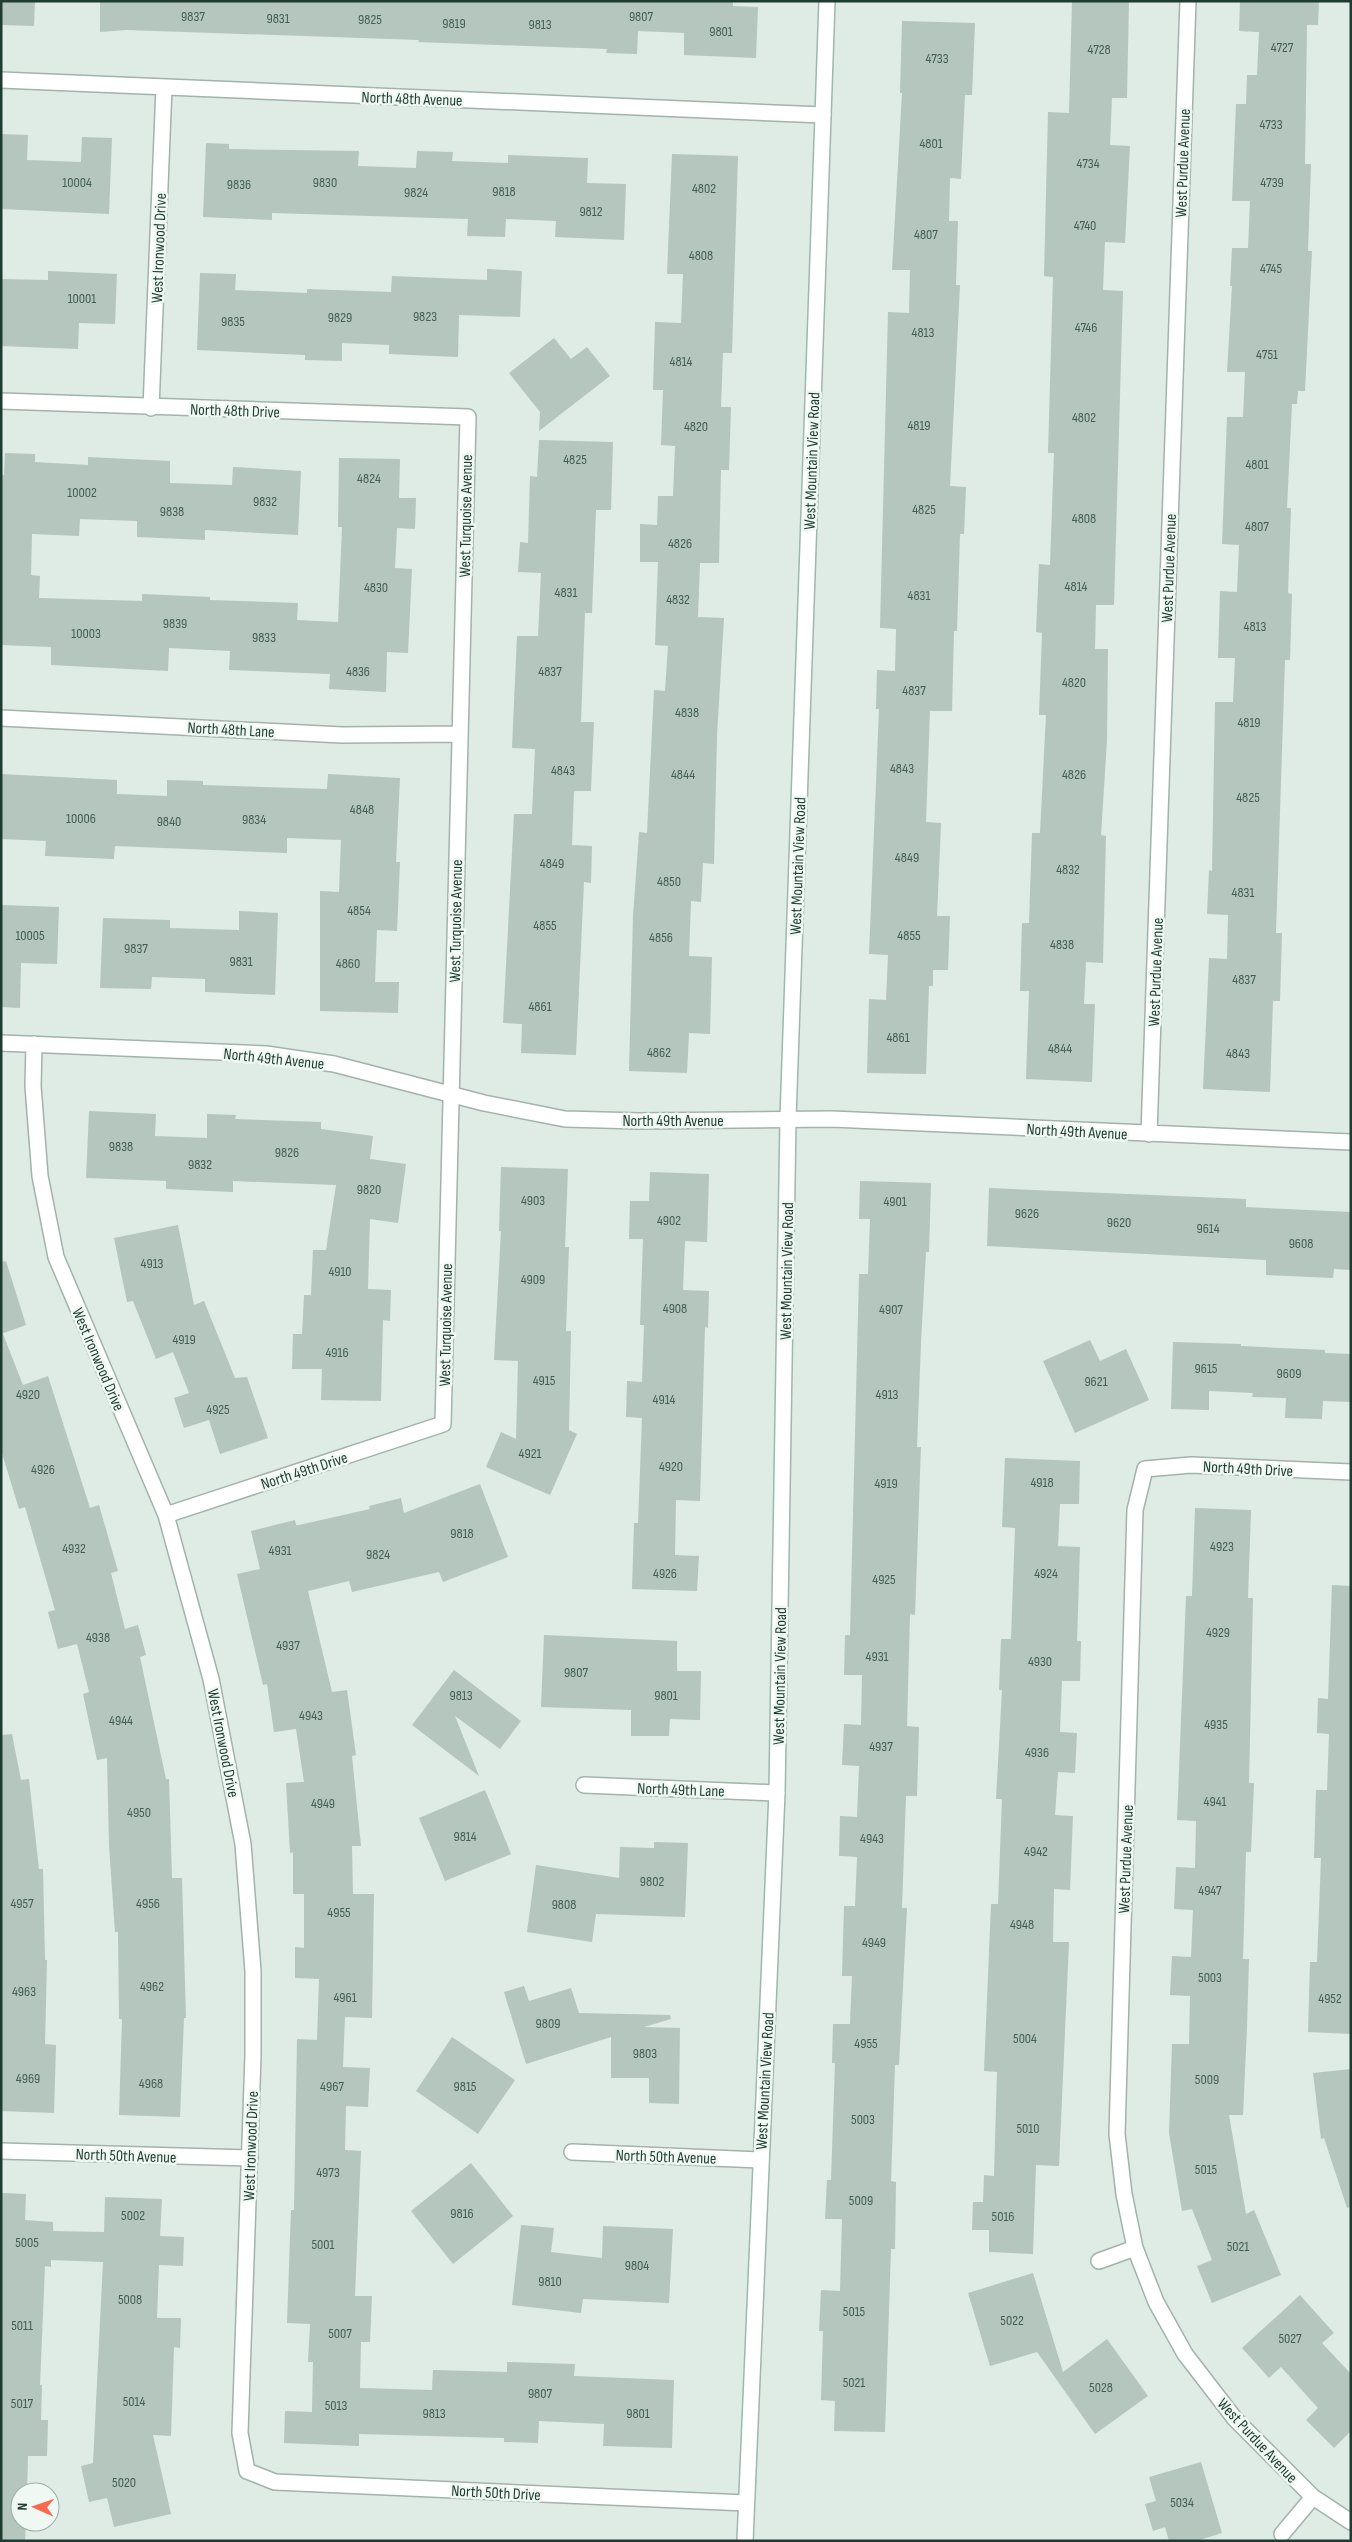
<svg xmlns="http://www.w3.org/2000/svg" width="1352" height="2542" viewBox="0 0 1352 2542" font-family="'Sofia Sans Condensed',sans-serif">
<rect width="100%" height="100%" fill="#dfebe5"/>
<!-- building -->
<path fill="#b4c6bd" d="M1,1h34l-1,25 -33,-1z
M100,1h633v5l25,1 -2,51 -72,-3v-22l-46,-2 -1,23 -31,-1 1,-4 -189,-7 1,-2 -293,-10 -26,2z
M1072,1h57l-2,97h-15l-2,47 20,1 -5,97 -20,-1 -2,48 20,1 -9,314h-18l-1,44h13l-1,92 -6,94 5,1 -3,127 -17,-1 -2,42h11l-3,78 -66,-3 3,-88h-9l2,-68h7l3,-90h8l6,-118h-7l3,-82 -6,-1 3,-68 11,1 4,-112h-6l5,-176 -9,-1 4,-164 21,1z
M1240,1h79l-1,24h-11l-2,139h6l-3,87h4l-7,140h-7l-1,13h-5l-5,104h4l-3,85 4,1 -2,66h-5l-9,273h6l-2,68h-7l-3,91 -67,-3 6,-131 18,1 1,-44 -21,-1 2,-44 3,1 3,-169h18l2,-44h-17l2,-67 17,1 2,-47 -17,-1 5,-127h16l2,-45h-18l5,-86h-2l2,-38h16l2,-47h-18l4,-97h10l1,-29h10l2,-43 -20,-1z
M902,21l73,2 -3,72h-7l-4,84 -11,-1 -1,43h9l-2,64h4l-10,201 16,1 -2,47h-4l-3,97h-3l-2,80h-22l-4,111 15,1 -4,93h13l-2,54h-15v16h-4l-3,88 -59,-1 2,-74 17,1 2,-45 -19,-1 10,-245h-3l1,-39 18,1 1,-42 -16,-1 8,-316 21,1 1,-43h-18l10,-177h-2z
M1,134l27,1 -1,25 54,2 1,-25 30,1 -3,76 -108,-5z
M206,143l23,1v5l130,2 -1,15 58,2 1,-17 36,1 -1,9 56,2v-8l80,3 -1,25 39,1 -2,56 -69,-3 1,-16 -50,-2 -1,18 -38,-1 1,-17 -196,-6v7l-69,-3z
M672,154l66,2 -6,197h-9l-2,54h10l-2,63h-8l-2,93h-19l-2,54 26,1 -7,118 -3,128 -11,-1 -2,39 -10,-1 -2,55 23,1 -2,77 -21,-1 -2,40 -58,-2 4,-155 6,-84 8,1 7,-143 11,1 3,-45 -13,-1 3,-83h-18v-38l17,1 1,-29h15l2,-50 -14,-1 2,-55h-10l2,-68 26,1 2,-49h-16z
M487,269l35,2 -2,46 -61,-2 -1,42 -69,-3v-9l-47,-2v18l-37,-1v-5l-108,-5 3,-77 36,1 -1,16 72,3v-4l84,3 1,-16 95,4z
M48,271l69,3 -2,50 -36,-1 -1,26 -77,-3v-67l47,1z
M554,338l17,21 16,-12 23,29 -71,55 1,-19 -31,-39z
M539,440l74,2 -2,68h-15l-4,103h-7l-4,109h13l-3,69h-17l-2,54 20,1 -1,37 -7,-1 -8,173 -55,-2 1,-29 -19,-1 11,-209h18l3,-65 -23,-1 5,-112h21l3,-63 -23,-1 2,-30 8,1 2,-67 7,1z
M5,453l30,1v8l53,3v-8l82,4v22l62,2 1,-18 68,4 -3,64 -93,-5v10l-68,-3v-16l-57,-2 -1,17 -47,-2 -1,41 9,1 -1,22 103,3v-7l68,3v3l88,3 -1,17 41,2 4,-95h-4l1,-69 61,1 -1,39h17l-1,31 -18,-1 -2,40 17,1 -4,84 -21,-1 -1,40 -57,-3 1,-15 -101,-4 1,-19 -61,-3 -1,23 -117,-6v-18l-50,-2v-170h3z
M1,774l116,6v14l50,2v-16l36,1v4l124,4 1,-15 72,4 -4,84h4l-3,69 -20,-1 -2,52h24l-1,31 -78,-2v-120l19,1 2,-52 -54,-2v15l-172,-7 -1,13 -69,-3 1,-15 -45,-2z
M1,905l58,2 -2,57 -36,-1 -1,45 -19,-1z
M239,911l39,2 -3,82 -70,-3v-13l-53,-2 -1,12 -51,-1 3,-70 67,2v8l69,2z
M89,1111l67,3 -1,22 52,2v-24l29,1 -1,4 86,3v7l52,7 -3,23 36,5 -8,59 -28,-4 -2,70 23,1 -1,31 -7,-1 -2,81 -60,-1 1,-31h-30l1,-35h9l2,-39h7l2,-45h13l10,-65 -103,-4v11l-67,-3v-8l-80,-3z
M501,1167l67,2 -3,78h4l-3,84h5l-2,99 8,4 -27,61 -64,-28 15,-35 15,7 2,-78 -24,-1 7,-129h-2z
M650,1172l59,2 -2,68 -22,-1 -2,49 26,1 -1,37 -3,-1 -5,174 -24,-1 -1,55 24,1 -2,35 -65,-2 2,-66h4l4,-105 -16,-1 1,-36 15,1 2,-57h-4l3,-86h-14l1,-38h19z
M860,1181l71,2 -2,69h-3l-5,91 -4,104h4l-6,168 -5,-1 -3,112 12,1 -2,69h-11l-4,112h5l-8,157h-4l-4,116 5,1 -1,67h-4l-6,183 -51,-1 1,-30 -14,-1 2,-69h-4l2,-41 19,1 2,-72h-17l2,-39h4l4,-117h-3l1,-39h17l2,-48h-10l2,-70h11l2,-49 -18,-1 1,-40 17,1 2,-51 -17,-1 2,-41 17,1 1,-50h-18l1,-40h5l9,-361h9l2,-55h-11z
M989,1188l257,11v8l105,5v58l-17,-1 -1,9 -67,-3v-15l-279,-14z
M178,1225l16,80 10,-4 31,77 12,-1 21,61 -48,16 -11,-34 -25,8 -10,-30 15,-5 -16,-41 -17,7 -23,-58 -6,1 -13,-64z
M6,1261l20,64 -25,9v-72z
M1,1334h2l20,51 25,-9 42,132 9,-3 19,66 -7,2 14,56 13,-4 8,30 -6,2 26,122h3l3,99h10l4,140h-2l-4,99 -61,-2 3,-96h-3l-1,-87h-3l-6,-86 -2,-88 -10,2 -14,-66 6,-2 -12,-48 -19,5 -10,-37 7,-2 -30,-103 -6,2 -18,-59z
M1090,1340l10,21 26,-12 23,51 -74,33 -32,-72z
M1173,1342l68,2v2l84,4v3l26,1v48l-28,-1 -1,18 -37,-1 1,-20 -34,-1 1,-4 -44,-2v19l-38,-1z
M1005,1458l75,3 -1,43h-19l-2,42 22,1 -3,94h4l-1,40h-18l-2,51 17,1 -2,40 -17,-1 -3,43 18,1 -3,74 -16,-1 -1,53h16l-10,224 -23,-1 -3,89 -44,-2v-22h-17l1,-28h10l1,-27 10,1 3,-104 -13,-1 7,-167h7l4,-105h-6l6,-109h-3l2,-51h10l4,-111 -13,-1z
M480,1484l28,73 -65,25 -4,-10 -87,20 -3,-11 -41,10 24,101 15,-2 9,65 -4,1 9,90h-9l1,48h21l-2,124 -27,-1 -2,50 27,1 -2,39 -22,-1 -1,44 16,1 -6,145h17l-2,46h-9l-1,46 72,2 1,-20 74,2v-10l68,2 -1,12 100,4 -2,68 -69,-2 1,-22 -65,-3 -1,22 -34,-1v-4l-145,-4v12l-75,-3 1,-32 27,1 1,-50h-5l2,-38 -23,-1 4,-113h3l3,-171 20,1 2,-61 -24,-1v-31l9,1v-54h-11v-42l-3,1 -4,-70 18,-1 -8,-53 -22,3 -7,-48 -4,1 -26,-111 23,-5 -9,-38 44,-11 1,5h3l71,-16 -1,-3 32,-8 3,15z
M1195,1508l56,2 -3,88h5l-4,185h5l-3,69h-5l-3,107h6l-2,69 -4,87h-14l17,99 8,-4 27,65 -69,28 -15,-37 15,-6 -20,-51 -10,2 -13,-78 3,-89h17l1,-48 -20,-1 2,-39 19,1 2,-47 -19,-1 2,-42 19,1 1,-47 -19,-1 9,-224h6z
M1332,1585l19,1v448l-43,-2 2,-70h7l4,-104h-7l2,-68h11l2,-56 -12,-1 1,-35 10,1z
M544,1635l133,6v30h24l-1,49 -30,-1 -1,17h-38v-26l-90,-3z
M454,1670l67,51 -21,28 -45,-33 24,60 -67,-51z
M12,1734l9,46 8,-1 10,90h4l2,91h2l-2,84 11,1 -2,68 -53,-2v-376z
M485,1790l26,64 -66,27 -26,-63z
M654,1842l34,1 -3,74 -89,-3 -4,28 -65,-10 9,-67 83,13 1,-31 34,1z
M524,1986l5,15 42,-13 8,25 91,2 1,4 -27,8 36,1 -1,76 -30,-1v-25h-38v-41l-85,27 -22,-72z
M452,2037l63,43 -37,54 -62,-43z
M1351,2069v138l-4,1 -23,-70 -3,1 -8,-66z
M471,2163l42,53 -60,48 -42,-53z
M1,2193l25,1 -1,26 28,2v9l51,1 1,-35 57,2 -2,37 24,1 -1,29 -24,-1 -2,53h24l-1,30 -6,-1 -3,89 -18,-1 18,79 -57,13 -7,-29 -18,4 -8,-36 12,-3 10,-201 -52,-2v7l-6,-1 -5,119h2l-1,35h7l-1,36h-19l-1,36h-7v30h6l-1,19h-24z
M521,2225l33,3 -3,24 51,6 1,-32 70,3 -4,74 -86,-4 -2,14 -69,-8z
M1033,2273l30,99 44,-33 41,57 -53,38 -58,-82 -47,14 -22,-73z
M1300,2295l34,38 -12,10 29,31v57l-17,17 -28,-28 12,-12 -37,-41 -12,11 -27,-30z
M1201,2462l21,71 -26,8h-27l-4,-14 -12,4 -8,-27 11,-3 -7,-24z"/>
<g fill="none" stroke-linecap="round" stroke-linejoin="round">
<!-- street casing -->
<g stroke="#a2b3ac" stroke-width="18">
<path id="street" d="M1,80l822,35
M1,401l467,16 -25,1007 -277,91
M151,408l13,-321
M1,718l341,17 118,-1
M1,1043l265,11 68,10 150,39 81,16 74,2 193,-2 519,23
M34,1044l-1,42 7,90 16,81 110,258 45,164 32,165 10,127v84l-13,378 7,38 28,11 471,21
M1149,1134l39,-1133
M1351,1472l-160,-7 -46,4 -10,41 -18,624 7,60 11,54 21,54 29,52 50,65 78,78 38,25
M584,1785l193,8
M1,2151l249,7
M572,2152l188,8
M1099,2261l36,-13
M1282,2534l31,-37"/>
</g>
<!-- secondary casing -->
<g stroke="#9db8ac" stroke-width="18">
<path id="secondary" d="M745,2541l32,-748 11,-674 39,-1118"/>
</g>
<!-- street -->
<use href="#street" stroke="#fff" stroke-width="15"/>
<!-- secondary -->
<use href="#secondary" stroke="#fff" stroke-width="15"/>
</g>
<g text-anchor="middle" stroke-width="5" stroke-linejoin="round" paint-order="stroke">
<!-- number labels -->
<g font-size="14" fill="#445e55">
<text x="193" y="21">9837</text>
<text x="641" y="21">9807</text>
<text x="278" y="23">9831</text>
<text x="370" y="24">9825</text>
<text x="454" y="28">9819</text>
<text x="540" y="29">9813</text>
<text x="721" y="36">9801</text>
<text x="1282" y="52">4727</text>
<text x="1099" y="54">4728</text>
<text x="937" y="63">4733</text>
<text x="1271" y="129">4733</text>
<text x="931" y="148">4801</text>
<text x="1088" y="168">4734</text>
<text x="77" y="187">10004</text>
<text x="325" y="187">9830</text>
<text x="1272" y="187">4739</text>
<text x="239" y="189">9836</text>
<text x="704" y="193">4802</text>
<text x="504" y="196">9818</text>
<text x="416" y="197">9824</text>
<text x="591" y="216">9812</text>
<text x="1085" y="230">4740</text>
<text x="926" y="239">4807</text>
<text x="701" y="260">4808</text>
<text x="1271" y="273">4745</text>
<text x="82" y="303">10001</text>
<text x="425" y="321">9823</text>
<text x="340" y="322">9829</text>
<text x="233" y="326">9835</text>
<text x="1086" y="332">4746</text>
<text x="923" y="337">4813</text>
<text x="1267" y="359">4751</text>
<text x="681" y="366">4814</text>
<text x="1084" y="422">4802</text>
<text x="919" y="430">4819</text>
<text x="696" y="431">4820</text>
<text x="575" y="464">4825</text>
<text x="1257" y="469">4801</text>
<text x="369" y="483">4824</text>
<text x="82" y="497">10002</text>
<text x="265" y="506">9832</text>
<text x="924" y="514">4825</text>
<text x="172" y="516">9838</text>
<text x="1084" y="523">4808</text>
<text x="1257" y="531">4807</text>
<text x="680" y="548">4826</text>
<text x="1076" y="591">4814</text>
<text x="376" y="592">4830</text>
<text x="566" y="597">4831</text>
<text x="919" y="600">4831</text>
<text x="678" y="604">4832</text>
<text x="175" y="628">9839</text>
<text x="1255" y="631">4813</text>
<text x="86" y="638">10003</text>
<text x="264" y="642">9833</text>
<text x="358" y="676">4836</text>
<text x="550" y="676">4837</text>
<text x="1074" y="687">4820</text>
<text x="914" y="695">4837</text>
<text x="687" y="717">4838</text>
<text x="1249" y="727">4819</text>
<text x="902" y="773">4843</text>
<text x="563" y="775">4843</text>
<text x="683" y="779">4844</text>
<text x="1074" y="779">4826</text>
<text x="1248" y="802">4825</text>
<text x="362" y="814">4848</text>
<text x="81" y="823">10006</text>
<text x="254" y="824">9834</text>
<text x="169" y="826">9840</text>
<text x="907" y="862">4849</text>
<text x="552" y="868">4849</text>
<text x="1068" y="874">4832</text>
<text x="669" y="886">4850</text>
<text x="1243" y="897">4831</text>
<text x="359" y="915">4854</text>
<text x="545" y="930">4855</text>
<text x="30" y="940">10005</text>
<text x="909" y="940">4855</text>
<text x="661" y="942">4856</text>
<text x="1062" y="949">4838</text>
<text x="136" y="953">9837</text>
<text x="241" y="966">9831</text>
<text x="348" y="968">4860</text>
<text x="1244" y="984">4837</text>
<text x="540" y="1011">4861</text>
<text x="898" y="1042">4861</text>
<text x="1060" y="1053">4844</text>
<text x="659" y="1057">4862</text>
<text x="1238" y="1058">4843</text>
<text x="121" y="1151">9838</text>
<text x="287" y="1157">9826</text>
<text x="200" y="1169">9832</text>
<text x="369" y="1194">9820</text>
<text x="533" y="1205">4903</text>
<text x="895" y="1206">4901</text>
<text x="1027" y="1218">9626</text>
<text x="669" y="1225">4902</text>
<text x="1119" y="1227">9620</text>
<text x="1208" y="1233">9614</text>
<text x="1301" y="1248">9608</text>
<text x="152" y="1268">4913</text>
<text x="340" y="1276">4910</text>
<text x="533" y="1284">4909</text>
<text x="675" y="1313">4908</text>
<text x="891" y="1314">4907</text>
<text x="184" y="1344">4919</text>
<text x="337" y="1357">4916</text>
<text x="1206" y="1373">9615</text>
<text x="1289" y="1378">9609</text>
<text x="544" y="1385">4915</text>
<text x="1096" y="1386">9621</text>
<text x="28" y="1399">4920</text>
<text x="887" y="1399">4913</text>
<text x="664" y="1404">4914</text>
<text x="218" y="1414">4925</text>
<text x="530" y="1458">4921</text>
<text x="671" y="1471">4920</text>
<text x="43" y="1474">4926</text>
<text x="1042" y="1487">4918</text>
<text x="886" y="1488">4919</text>
<text x="462" y="1538">9818</text>
<text x="1222" y="1551">4923</text>
<text x="74" y="1553">4932</text>
<text x="280" y="1555">4931</text>
<text x="378" y="1559">9824</text>
<text x="665" y="1578">4926</text>
<text x="1046" y="1578">4924</text>
<text x="884" y="1584">4925</text>
<text x="1218" y="1637">4929</text>
<text x="98" y="1642">4938</text>
<text x="288" y="1650">4937</text>
<text x="877" y="1661">4931</text>
<text x="1040" y="1666">4930</text>
<text x="576" y="1677">9807</text>
<text x="461" y="1700">9813</text>
<text x="666" y="1700">9801</text>
<text x="311" y="1720">4943</text>
<text x="121" y="1725">4944</text>
<text x="1216" y="1729">4935</text>
<text x="881" y="1751">4937</text>
<text x="1037" y="1757">4936</text>
<text x="1215" y="1806">4941</text>
<text x="323" y="1808">4949</text>
<text x="139" y="1817">4950</text>
<text x="465" y="1841">9814</text>
<text x="872" y="1843">4943</text>
<text x="1036" y="1856">4942</text>
<text x="652" y="1886">9802</text>
<text x="1210" y="1895">4947</text>
<text x="22" y="1908">4957</text>
<text x="148" y="1908">4956</text>
<text x="564" y="1909">9808</text>
<text x="339" y="1917">4955</text>
<text x="1022" y="1929">4948</text>
<text x="874" y="1947">4949</text>
<text x="1210" y="1982">5003</text>
<text x="152" y="1991">4962</text>
<text x="24" y="1996">4963</text>
<text x="345" y="2002">4961</text>
<text x="1330" y="2003">4952</text>
<text x="548" y="2028">9809</text>
<text x="1025" y="2043">5004</text>
<text x="866" y="2048">4955</text>
<text x="645" y="2058">9803</text>
<text x="28" y="2083">4969</text>
<text x="1207" y="2084">5009</text>
<text x="151" y="2088">4968</text>
<text x="332" y="2091">4967</text>
<text x="465" y="2091">9815</text>
<text x="863" y="2124">5003</text>
<text x="1028" y="2133">5010</text>
<text x="1206" y="2174">5015</text>
<text x="328" y="2177">4973</text>
<text x="861" y="2205">5009</text>
<text x="462" y="2218">9816</text>
<text x="133" y="2220">5002</text>
<text x="1003" y="2221">5016</text>
<text x="27" y="2247">5005</text>
<text x="323" y="2249">5001</text>
<text x="1238" y="2251">5021</text>
<text x="637" y="2270">9804</text>
<text x="550" y="2286">9810</text>
<text x="130" y="2304">5008</text>
<text x="854" y="2316">5015</text>
<text x="1012" y="2325">5022</text>
<text x="22" y="2330">5011</text>
<text x="340" y="2338">5007</text>
<text x="1290" y="2343">5027</text>
<text x="854" y="2387">5021</text>
<text x="1101" y="2392">5028</text>
<text x="540" y="2398">9807</text>
<text x="134" y="2406">5014</text>
<text x="22" y="2408">5017</text>
<text x="336" y="2410">5013</text>
<text x="434" y="2418">9813</text>
<text x="638" y="2418">9801</text>
<text x="124" y="2487">5020</text>
<text x="1182" y="2507">5034</text>
</g>
<!-- street labels -->
<g font-size="16" fill="#1f3c32" stroke="#eff8f3">
<text transform="translate(412 98) rotate(2)" y="6">North 48th Avenue</text>
<text transform="translate(1182 163) rotate(-88)" y="6">West Purdue Avenue</text>
<text transform="translate(158 248) rotate(-88)" y="6">West Ironwood Drive</text>
<text transform="translate(235 410) rotate(2)" y="6">North 48th Drive</text>
<text transform="translate(811 461) rotate(-88)" y="6">West Mountain View Road</text>
<text transform="translate(465 516) rotate(-89)" y="6">West Turquoise Avenue</text>
<text transform="translate(1168 568) rotate(-88)" y="6">West Purdue Avenue</text>
<text transform="translate(231 729) rotate(3)" y="6">North 48th Lane</text>
<text transform="translate(797 866) rotate(-88)" y="6">West Mountain View Road</text>
<text transform="translate(455 921) rotate(-89)" y="6">West Turquoise Avenue</text>
<text transform="translate(1155 972) rotate(-88)" y="6">West Purdue Avenue</text>
<text transform="translate(274 1058) rotate(6)" y="6">North 49th Avenue</text>
<text x="673" y="1126">North 49th Avenue</text>
<text transform="translate(1077 1131) rotate(3)" y="6">North 49th Avenue</text>
<text transform="translate(786 1271) rotate(-89)" y="6">West Mountain View Road</text>
<text transform="translate(445 1325) rotate(-89)" y="6">West Turquoise Avenue</text>
<text transform="translate(99 1359) rotate(67)" y="6">West Ironwood Drive</text>
<text transform="translate(1248 1468) rotate(3)" y="6">North 49th Drive</text>
<text transform="translate(304 1470) rotate(-18)" y="6">North 49th Drive</text>
<text transform="translate(779 1676) rotate(-89)" y="6">West Mountain View Road</text>
<text transform="translate(224 1743) rotate(79)" y="6">West Ironwood Drive</text>
<text transform="translate(681 1789) rotate(2)" y="6">North 49th Lane</text>
<text transform="translate(1125 1859) rotate(-88)" y="6">West Purdue Avenue</text>
<text transform="translate(764 2081) rotate(-87)" y="6">West Mountain View Road</text>
<text transform="translate(250 2146) rotate(-88)" y="6">West Ironwood Drive</text>
<text transform="translate(126 2155) rotate(2)" y="6">North 50th Avenue</text>
<text transform="translate(666 2156) rotate(2)" y="6">North 50th Avenue</text>
<text transform="translate(1258 2440) rotate(47)" y="6">West Purdue Avenue</text>
<text transform="translate(496 2492) rotate(3)" y="6">North 50th Drive</text>
</g>
</g>
<!-- border -->
<rect width="1352" height="2542" fill="none" stroke="#1f3c32" stroke-width="5"/>
<!-- north arrow -->
<g transform="translate(35 2507) rotate(272)"><circle r="24" fill="#eff8f3" stroke="#9cada6"/>
<path d="M0-4L9 19L0 12L-9 19Z" fill="#fb694d"/>
<text y="-8" font-size="14" font-weight="bold" text-anchor="middle" fill="#1f3c32">N</text>
</g>
</svg>
